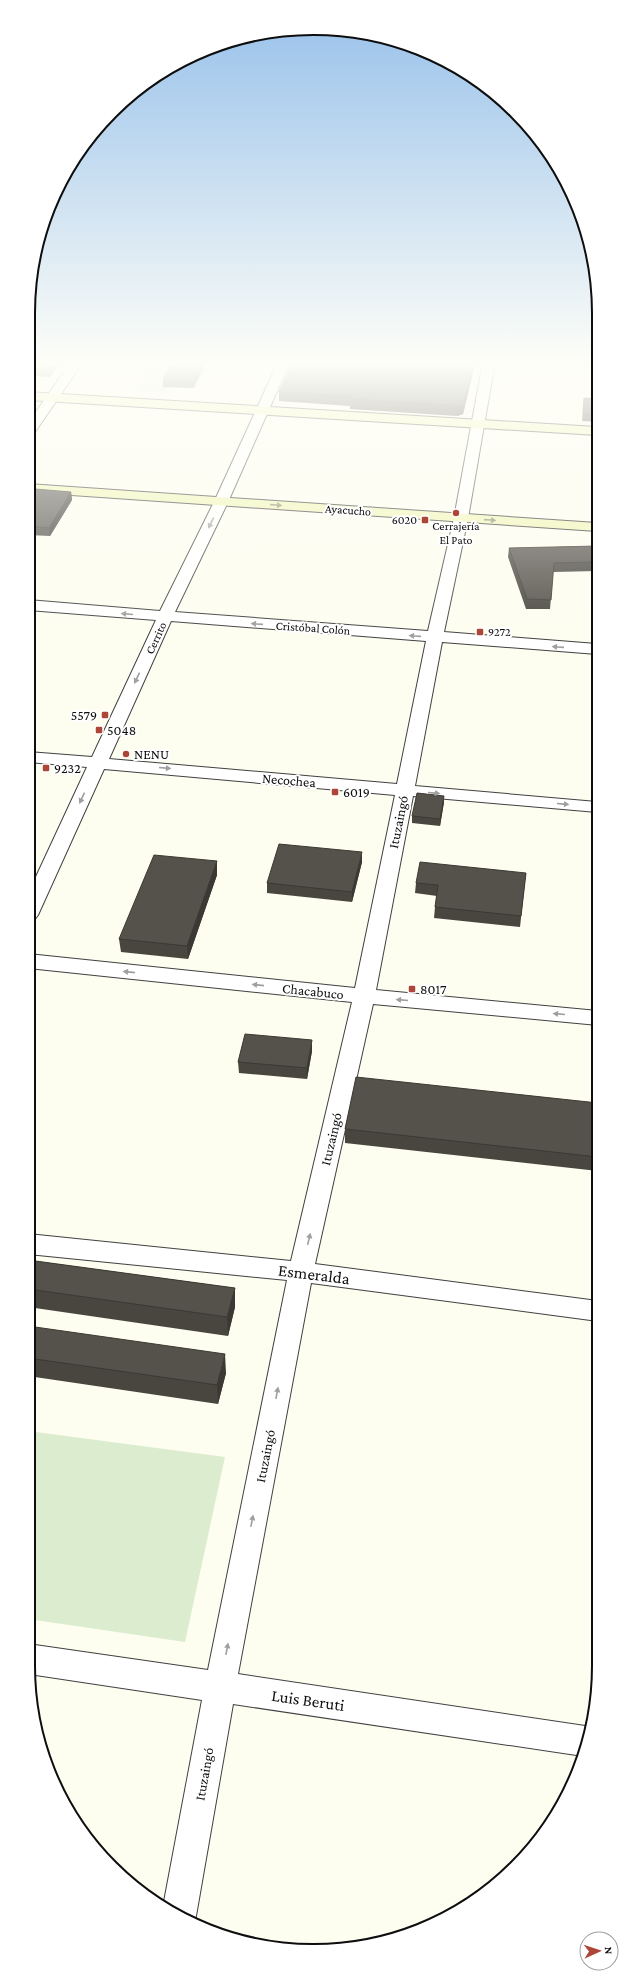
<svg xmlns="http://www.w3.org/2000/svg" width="627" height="1979" viewBox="0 0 627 1979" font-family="'Crimson Pro',serif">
<rect width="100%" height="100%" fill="#fdfdf0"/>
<!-- pitch -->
<path fill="#dcecce" d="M154,362h53l-2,3 5,1 -14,22 -25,-1 -4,6 -31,-2z
M28,1431l197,26 -40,185 -157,-23z"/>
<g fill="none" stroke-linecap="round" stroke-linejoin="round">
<!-- street casing -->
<g stroke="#414141" stroke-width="2">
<path id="street" d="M71,362h12l-50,73 -5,1v-13z
M278,362h12l-62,140 -53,110 253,19 26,-113 29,-156h12l-27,156 -24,114 153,12v10l-155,-12 -27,144 182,16v10l-184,-16 -37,194 222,21v14l-225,-21 -58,260 283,37v20l-287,-38 -73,391 354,53 -9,29 -350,-52 -37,212 -3,7 -30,-16 39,-207 -173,-26 -1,-30 180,26 79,-390 -259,-26v-20l263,27 61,-259 -324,-34v-14l327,34 40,-193 -291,-26 -66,146 -3,4 -7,2v-27l59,-127 -59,-5v-10l64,5 64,-137 -128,-10v-10l132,11 54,-109zM171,621l255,20 -29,143 -288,-25z"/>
</g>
<!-- secondary casing -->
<g stroke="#303030" stroke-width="2">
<path id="secondary" d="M28,392l569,35v8l-569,-35z
M28,484l569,39v8l-569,-39z"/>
</g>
<!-- street -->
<use href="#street" fill="#fff" fill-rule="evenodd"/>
<!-- secondary -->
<use href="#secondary" fill="#f0f5b3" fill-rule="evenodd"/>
</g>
<!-- wall -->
<path fill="#494640" d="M28,362h32v1l-10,14 -22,-1z
M207,362l-14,26 -30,-1v-8z
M474,368l-11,46 -6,2 -107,-7v-3l-71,-5v-9z
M584,398l13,1v23l-15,-1z
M71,492l1,8 -22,36 -22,-1v-34z
M597,546v25l-44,1 -3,37h-24l-18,-52 1,-9z
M444,802l-4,24 -28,-3v-7z
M217,861v14l-29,84 -67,-7 -2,-13z
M362,862l-10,40 -85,-9v-10z
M526,873l-6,54 -86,-9 1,-11 2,-11 -22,-3 1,-10z
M312,1051l-5,28 -68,-6 -1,-11z
M598,1103v68l-253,-28v-14z
M28,1260l207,28v19l-7,29 -200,-29z
M28,1326l198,47 -8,31 -190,-28z"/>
<!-- shaded-wall -->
<path fill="#3c3934" d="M54,362h6v1l-10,14 -1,-8z
M202,362h5l-14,26v-8z
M474,362v6l-11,46 -6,2 1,-10z
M71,492l1,8 -22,36 -1,-8z
M444,796v6l-4,24v-7z
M362,852v10l-10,40v-10z
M217,861v14l-29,84 -1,-13z
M312,1040v11l-5,28v-11z
M235,1288v19l-7,29 -1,-19z
M225,1354l1,19 -8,31 -1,-19z"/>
<!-- building -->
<path fill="#55514b" stroke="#3c3934" d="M28,362h26l-5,7 -21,-1z
M173,362h29l-9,18 -30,-1z
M293,362h181l-11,43 -5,1 -108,-7 2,-3 -73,-4z
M584,398l13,1v16l-14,-1z
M35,489l36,3 -22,36 -21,-2v-25z
M597,546v16l-43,1 -3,37 -24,-1 -18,-51z
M417,793l27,3 -4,23 -28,-3z
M279,844l83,8 -10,40 -85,-9z
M154,855l63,6 -30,85 -68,-7z
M420,862l106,11 -5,43 -86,-9 3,-22 -22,-2z
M245,1034l67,6 -5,28 -69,-6z
M356,1077l242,26v54l-253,-28z
M28,1260l207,28 -8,29 -199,-28z
M28,1326l197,28 -8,31 -189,-27z"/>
<!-- one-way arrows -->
<defs><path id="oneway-solid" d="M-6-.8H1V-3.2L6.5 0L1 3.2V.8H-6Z"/></defs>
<g fill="#8a8d69">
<use href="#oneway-solid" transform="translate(276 505) rotate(4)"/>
<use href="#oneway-solid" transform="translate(490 520) rotate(4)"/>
</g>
<g fill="#9f9f9f">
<use href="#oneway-solid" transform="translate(211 523) rotate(116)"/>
<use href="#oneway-solid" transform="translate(127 614) rotate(-175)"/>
<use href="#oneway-solid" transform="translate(257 624) rotate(-176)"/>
<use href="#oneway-solid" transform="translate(415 636) rotate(-176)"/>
<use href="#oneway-solid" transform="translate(558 647) rotate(-176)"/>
<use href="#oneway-solid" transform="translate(137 678) rotate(115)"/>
<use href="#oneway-solid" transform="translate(165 768) rotate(5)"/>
<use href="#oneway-solid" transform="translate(434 793) rotate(5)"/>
<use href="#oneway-solid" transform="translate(82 798) rotate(115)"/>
<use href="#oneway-solid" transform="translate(563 804) rotate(5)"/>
<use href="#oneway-solid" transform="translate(129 972) rotate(-174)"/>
<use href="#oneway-solid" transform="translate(258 985) rotate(-174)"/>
<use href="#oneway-solid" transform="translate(402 1000) rotate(-175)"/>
<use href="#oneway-solid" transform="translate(559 1014) rotate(-175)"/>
<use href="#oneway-solid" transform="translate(309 1239) rotate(-77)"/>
<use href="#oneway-solid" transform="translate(277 1393) rotate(-79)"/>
<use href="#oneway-solid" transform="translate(252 1521) rotate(-79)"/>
<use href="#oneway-solid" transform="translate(227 1649) rotate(-79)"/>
</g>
<!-- sky -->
<linearGradient id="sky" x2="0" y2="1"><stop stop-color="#96c0ea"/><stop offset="0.57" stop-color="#fefef8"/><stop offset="1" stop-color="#fefef8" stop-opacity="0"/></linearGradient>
<rect width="627" height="639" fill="url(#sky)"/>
<!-- markers -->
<g fill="#ad4637" stroke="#fff" stroke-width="1.5">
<circle cx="456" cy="513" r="4"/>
<rect x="421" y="516" width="8" height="8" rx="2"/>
<rect x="476" y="628" width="8" height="8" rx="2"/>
<rect x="101" y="711" width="8" height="8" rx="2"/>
<rect x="95" y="726" width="8" height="8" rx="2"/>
<circle cx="126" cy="754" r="4"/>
<rect x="42" y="764" width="8" height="8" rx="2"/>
<rect x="331" y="788" width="8" height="8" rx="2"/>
<rect x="408" y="985" width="8" height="8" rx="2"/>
</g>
<g text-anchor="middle" stroke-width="4" stroke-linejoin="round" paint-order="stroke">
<!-- far-street labels -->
<g font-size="12" fill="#0e0e0e" stroke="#fff">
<text transform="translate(348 510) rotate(4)" y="4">Ayacucho</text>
<text transform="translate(313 628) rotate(4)" y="4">Cristóbal Colón</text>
<text transform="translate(156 638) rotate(-65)" y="4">Cerrito</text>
</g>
<!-- far-poi labels -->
<g font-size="12" fill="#0e0e0e" stroke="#fff" text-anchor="end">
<text x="417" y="524">6020</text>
<text x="456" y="530" text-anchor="middle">Cerrajería<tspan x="456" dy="14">El Pato</tspan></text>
<text x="488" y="636" text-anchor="start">9272</text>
</g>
<!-- poi labels -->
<g font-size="14" fill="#0e0e0e" stroke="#fff" text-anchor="start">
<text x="97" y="720" text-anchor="end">5579</text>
<text x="107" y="735">5048</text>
<text x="134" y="759">NENU</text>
<text x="54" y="773">9232</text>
<text x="343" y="797">6019</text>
<text x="420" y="994">8017</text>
</g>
<!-- street labels -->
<g font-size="14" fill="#0e0e0e" stroke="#fff">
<text transform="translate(289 780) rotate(5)" y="5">Necochea</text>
<text transform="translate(398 822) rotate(-79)" y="5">Ituzaingó</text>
<text transform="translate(313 991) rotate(6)" y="5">Chacabuco</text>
<text transform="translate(331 1139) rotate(-77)" y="5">Ituzaingó</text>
<text transform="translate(265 1456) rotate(-79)" y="5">Ituzaingó</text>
<text transform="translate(204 1774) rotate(-80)" y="5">Ituzaingó</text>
</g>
<!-- near-street labels -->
<g font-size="17" fill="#0e0e0e" stroke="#fff">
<text transform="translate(314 1274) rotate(7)" y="6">Esmeralda</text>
<text transform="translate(308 1700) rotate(8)" y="6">Luis Beruti</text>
</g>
</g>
<!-- crop -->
<path d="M0 0H627V1979H0ZM313 35H314A278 278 0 0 1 592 313V1666A278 278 0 0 1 314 1944H313A278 278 0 0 1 35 1666V313A278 278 0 0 1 313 35Z" fill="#fff" fill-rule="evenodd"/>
<path fill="none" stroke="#0e0e0e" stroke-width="2" d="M313 35H314A278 278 0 0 1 592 313V1666A278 278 0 0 1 314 1944H313A278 278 0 0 1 35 1666V313A278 278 0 0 1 313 35Z"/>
<!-- north arrow -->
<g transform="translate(599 1951) rotate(87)"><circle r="19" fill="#ffffff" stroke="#9f9f9f"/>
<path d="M0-3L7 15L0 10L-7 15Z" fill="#ad4637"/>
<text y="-6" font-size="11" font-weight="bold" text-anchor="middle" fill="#0e0e0e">N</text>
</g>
</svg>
